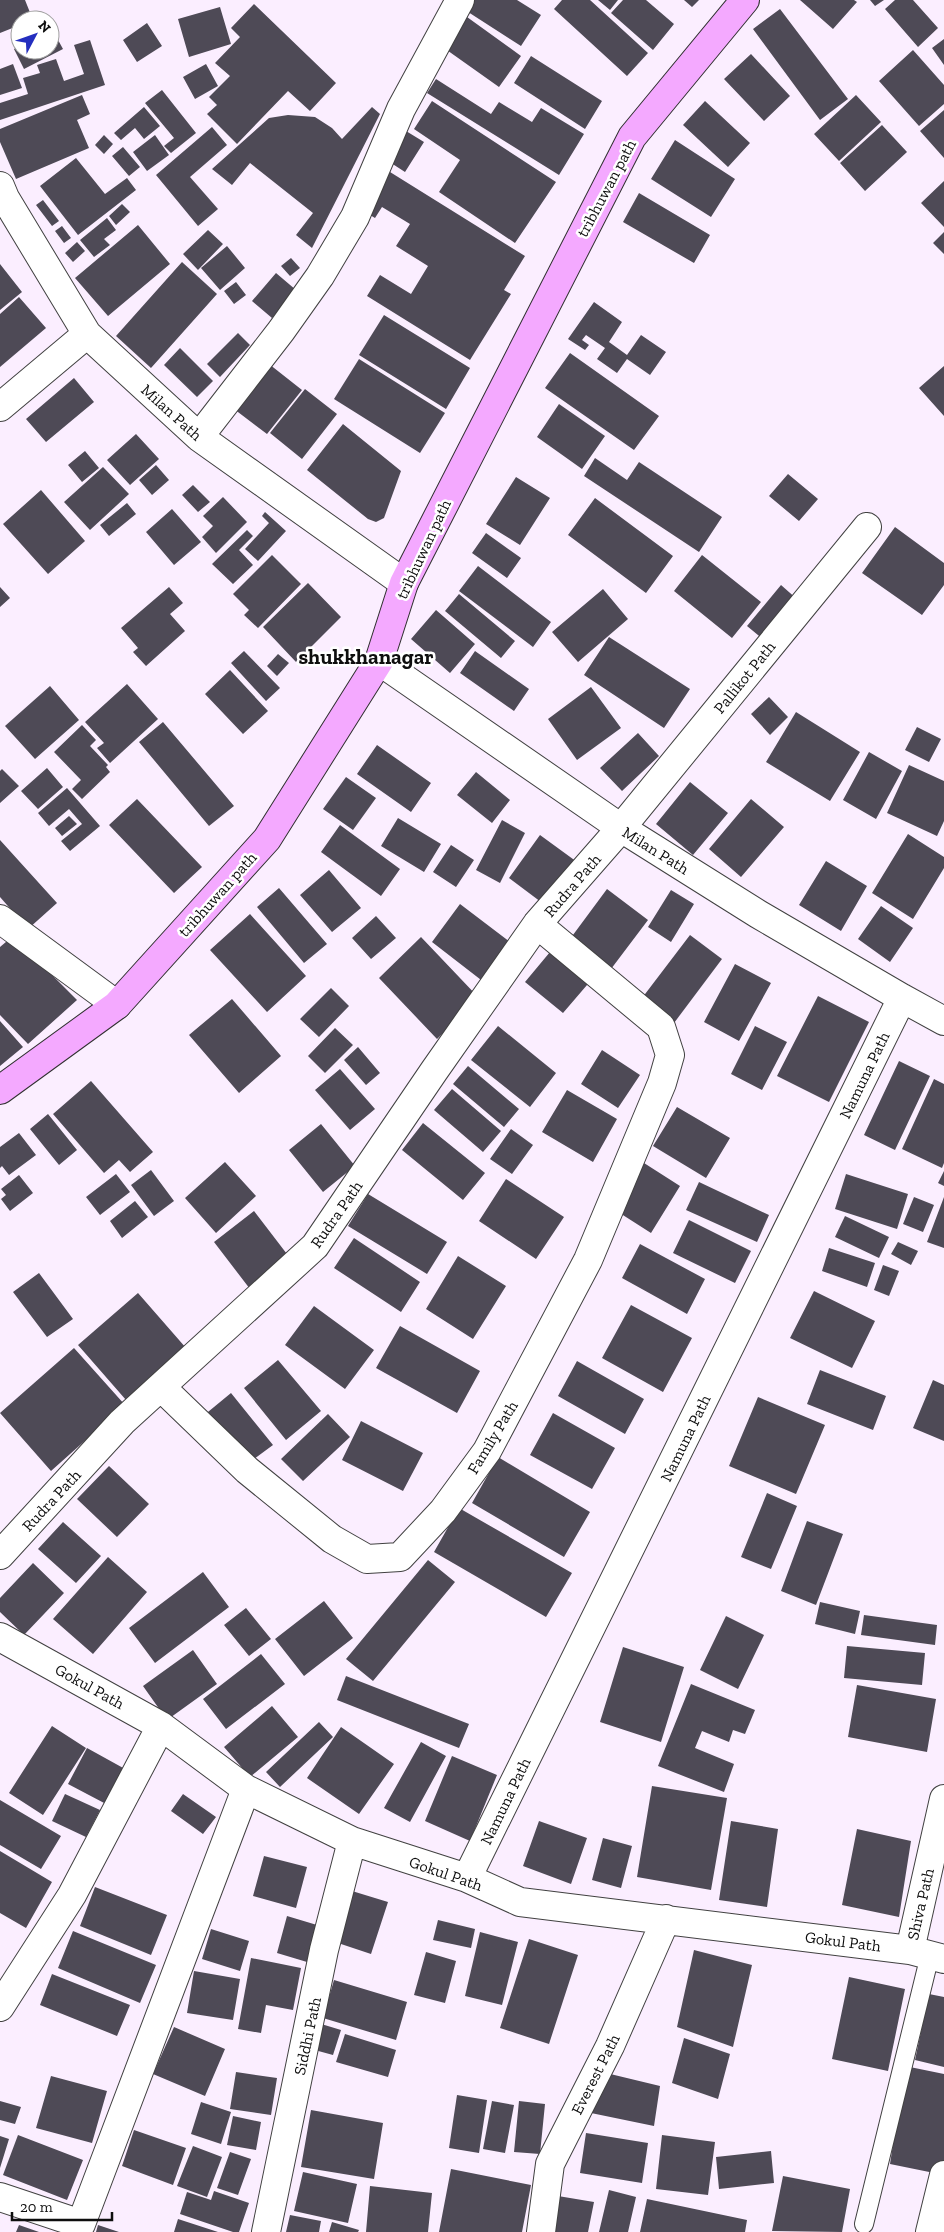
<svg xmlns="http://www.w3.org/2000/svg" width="944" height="2232" viewBox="0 0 944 2232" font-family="'Zilla Slab',serif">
<rect width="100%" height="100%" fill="#fbeeff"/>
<!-- building -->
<path fill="#4e4a56" d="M0,0h25l8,20h-13v5l-20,8z
M472,0h45l24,15 -20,31 -56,-36z
M562,0h28l58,53 -21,23 -73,-67z
M598,0h20l-8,10z
M623,0h23l28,24 -21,26 -42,-37z
M684,0h15l-7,7z
M800,0h54l3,2 -24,27z
M870,0h14l-9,6z
M895,0h18l25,28 -20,19 -33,-38z
M254,4l82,79 -26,28 -22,-20 -51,53 -30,-30 10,-9 -8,-8 21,-21 -15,-13 25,-26 -9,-9z
M220,7l11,37 -42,13 -11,-38z
M780,9l68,90 -28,21 -67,-91z
M467,17l54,39 -22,31 -55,-39z
M147,23l15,23 -25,16 -14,-22z
M52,29l11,20 -39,20 -10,-20 6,-4v5h30v-20z
M944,39v26l-12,-17z
M90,40l15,45 -105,35v-17l28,-9 -5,-16 17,-5 -3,-8 19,-6 8,22 20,-7 -10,-29z
M913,50l31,35v19l-25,22 -40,-45z
M751,54l39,42 -26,25 -40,-42z
M531,56l71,45 -17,28 -71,-46z
M13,64l9,24 -22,7v-26z
M206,64l12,22 -23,13 -12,-22z
M436,79l55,35 8,-12 33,20 9,-14 43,26 -25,41 -132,-82z
M162,90l34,43 -25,20 -7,-7 10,-8 -29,-35z
M82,95l8,19 -13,6 12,28 -73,31 -16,-37v-13z
M856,95l25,27 -42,39 -25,-27z
M432,101l124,81 -41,61 -76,-51 21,-32 -46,-31z
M705,101l45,42 -22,24 -45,-42z
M144,107l16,19 -16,13 -9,-11 -14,12 -7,-7z
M372,107l8,7 -68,134 -16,-13 17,-22 -63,-50 -18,22 -20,-16 57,-51 19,-3 27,2 17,11 10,11z
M944,110v48l-24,-27z
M882,125l25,27 -42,39 -25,-28z
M212,127l15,18 -37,32 28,32 -20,17 -42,-51z
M406,131l18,11 -19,30 -17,-11z
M104,135l9,9 -9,10 -9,-9z
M155,135l14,20 -22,16 -14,-19z
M675,140l60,39 -24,38 -60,-38z
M123,147l17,20 -11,9 -17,-20z
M76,158l29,36 22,-16 9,12 -58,45 -38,-49z
M390,172l135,84 -21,34 7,4 -41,66 -103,-64 13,-21 31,19 17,-28 -32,-20 14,-22 -28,-17 -7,11 -10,-6z
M944,181v46l-23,-24z
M639,193l71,42 -16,28 -71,-41z
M43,200l16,21 -7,5 -16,-21z
M122,204l8,8 -14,13 -7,-9z
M107,218l9,12 -12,9 6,6 -16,12 -14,-17z
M138,225l32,39 -62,52 -33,-38z
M62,226l9,12 -7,5 -9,-12z
M208,230l15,14 -25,26 -15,-16z
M944,232v22l-11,-11z
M77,242l8,9 -12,11 -8,-9z
M227,246l18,22 -25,22 -19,-22z
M291,258l9,10 -10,8 -9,-10z
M182,262l35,32 -66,74 -35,-32z
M0,264l22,28 -22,18z
M276,273l20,17 -24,28 -20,-17z
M236,282l10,13 -12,9 -10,-13z
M19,297l27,31 -46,39v-53z
M594,302l28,20 -13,20 18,13 14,-20 25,17 -16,23 -23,-16 -10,14 -20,-14 8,-11 -19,-13 -4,5 7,5 -4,5 -17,-11z
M384,315l86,53 -24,41 -87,-54z
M238,333l12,12 -30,32 -13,-13z
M180,348l33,33 -16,16 -33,-32z
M570,353l89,63 -25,34 -89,-62z
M359,359l86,54 -25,40 -86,-54z
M269,364l33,26 -35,44 -33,-25z
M944,366v50l-25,-28z
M74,378l20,24 -48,40 -20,-23z
M305,389l32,25 -35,45 -32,-26z
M559,404l46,32 -23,33 -45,-32z
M343,424l58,47 -17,47 -8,4 -8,-3 -61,-49z
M136,434l23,25 -29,26 -23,-25z
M85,451l14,17 -17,14 -14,-17z
M595,458l32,22 12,-18 83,55 -23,35 -115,-76z
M156,465l13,15 -17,15 -13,-15z
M103,467l26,27 -39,36 -26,-28z
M788,474l30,25 -19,22 -30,-25z
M516,477l34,21 -30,47 -34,-21z
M193,485l17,17 -12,10 -16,-17z
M41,490l44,51 -37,33 -45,-50z
M223,497l24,25 -31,31 -14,-16 11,-11 -10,-10z
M595,498l78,58 -27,37 -78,-58z
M127,503l9,11 -27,22 -9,-11z
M172,509l29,33 -27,23 -28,-33z
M265,512l21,19 -28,30 -13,-12 24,-26 -7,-7z
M895,527l49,36v22l-22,30 -60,-42z
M247,530l6,6 -14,14 14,15 -20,19 -21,-20z
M486,533l35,25 -14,20 -35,-25z
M272,555l29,29 -43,44 -14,-13 5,-5 -16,-16z
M702,555l59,47 -29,36 -58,-47z
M478,566l73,56 -18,25 -74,-56z
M308,583l33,34 -45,45 -33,-35z
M781,585l17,15 -34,40 -17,-14z
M0,587l10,11 -10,9z
M169,587l14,16 -13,11 15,17 -39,35 -13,-14 5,-4 -17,-20z
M603,589l25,30 -50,43 -26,-30z
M459,594l56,47 -14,17 -56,-47z
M436,610l39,34 -25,29 -39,-34z
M609,637l81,52 -26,39 -80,-53z
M244,651l36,37 -14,13 -35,-38z
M475,651l54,38 -15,22 -54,-38z
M278,654l11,9 -12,13 -10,-10z
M230,670l38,41 -25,23 -38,-40z
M127,684l31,35 -48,44 -13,-15 7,-5 -19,-21z
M50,686l29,34 -44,39 -30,-33z
M591,687l30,41 -44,32 -29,-41z
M769,697l19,20 -18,18 -19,-21z
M796,712l64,40 -30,49 -64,-39z
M163,722l71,84 -25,20 -70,-84z
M82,725l14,15 -6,6 18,19 -2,2 4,5 -28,27 -10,-10 9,-9 -27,-28z
M917,727l24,12 -12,23 -24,-12z
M638,733l21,23 -37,35 -22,-23z
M377,745l54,38 -20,29 -54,-38z
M869,752l33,19 -26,48 -33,-19z
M909,765l35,16v40l-7,15 -50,-23z
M47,768l16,19 -25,22 -17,-18z
M2,769l17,17 -19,17v-32z
M476,772l34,28 -18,23 -35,-28z
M346,777l30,21 -23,32 -30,-21z
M690,782l38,31 -35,42 -37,-31z
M67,788l33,38 -30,25 -9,-10 21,-17 -13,-15 -20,17 -11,-13z
M137,799l65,68 -28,26 -65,-68z
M751,799l33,28 -43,50 -32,-28z
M69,816l8,8 -15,12 -7,-8z
M398,818l43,26 -17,28 -43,-26z
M502,820l23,13 -25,50 -24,-13z
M340,825l60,44 -19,27 -60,-44z
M908,834l36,23v11l-31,51 -41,-26z
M540,835l37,27 -32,43 -36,-27z
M0,840l57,63 -29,26 -28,-32z
M451,845l23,15 -18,27 -23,-15z
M826,861l41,25 -26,45 -42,-26z
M329,870l32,38 -29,24 -32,-37z
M279,888l48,56 -23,19 -47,-56z
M607,889l41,31 -37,49 -41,-30z
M671,890l23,14 -23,38 -23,-15z
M460,904l54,41 -29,38 -53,-41z
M881,906l32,22 -23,34 -32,-23z
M250,914l56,62 -39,36 -57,-62z
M376,916l20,22 -25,21 -19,-21z
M690,935l32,24 -51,68 -32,-25z
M13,936l64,64 -49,44 -28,-29v-68z
M421,937l58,61 -42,41 -58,-61z
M555,946l38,32 -30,35 -38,-31z
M735,964l36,19 -32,58 -35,-19z
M331,988l18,18 -30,31 -19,-18z
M818,996l51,26 -40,80 -52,-26z
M232,999l49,57 -42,37 -50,-58z
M0,1021l23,26 -23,19z
M498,1026l58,47 -26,34 -59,-47z
M755,1026l32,16 -25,48 -31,-16z
M335,1028l18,17 -28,28 -17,-17z
M358,1047l22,26 -14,12 -22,-25z
M602,1050l38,25 -22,33 -37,-24z
M899,1061l31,15 -35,74 -31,-15z
M468,1066l51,43 -15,18 -51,-43z
M340,1069l35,40 -25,21 -35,-40z
M934,1079l10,5v79l-2,5 -40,-19z
M91,1081l62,71 -23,20 -11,-12 -15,13 -51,-59z
M452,1089l49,42 -18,21 -49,-42z
M567,1090l50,29 -24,43 -51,-30z
M677,1107l53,31 -24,40 -53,-32z
M48,1114l29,36 -18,15 -29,-36z
M423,1123l62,50 -22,27 -61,-50z
M321,1124l34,42 -32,26 -34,-42z
M511,1129l22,16 -21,29 -22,-15z
M19,1133l17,22 -27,20 -7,-9 -2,2v-21z
M225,1162l31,34 -40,37 -31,-35z
M644,1163l36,23 -29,47 -36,-23z
M151,1170l23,31 -20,15 -23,-31z
M944,1171v15l-6,-3z
M116,1174l14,18 -30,23 -14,-18z
M846,1174l62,20 -11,35 -62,-20z
M19,1175l14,18 -23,18 -9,-12 5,-4 -5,-6z
M506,1179l58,38 -28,42 -57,-38z
M699,1182l70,33 -12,27 -71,-32z
M368,1194l79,48 -20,32 -79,-48z
M914,1197l20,8 -11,27 -20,-8z
M944,1197v51l-17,-6z
M135,1201l13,16 -26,21 -12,-17z
M254,1211l36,47 -40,31 -36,-47z
M845,1216l44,21 -10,21 -44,-21z
M689,1220l62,31 -16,32 -62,-30z
M354,1238l66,44 -19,30 -67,-44z
M898,1242l20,9 -7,14 -20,-11z
M640,1244l65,35 -18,35 -65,-36z
M829,1248l46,15 -8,24 -45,-16z
M458,1256l48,30 -33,53 -47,-30z
M883,1265l16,6 -10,25 -15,-6z
M39,1273l34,46 -26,18 -34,-45z
M814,1291l61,30 -23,47 -62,-30z
M138,1293l55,63 -60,52 -55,-63z
M631,1305l61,33 -29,54 -61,-34z
M314,1306l60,44 -29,39 -60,-44z
M400,1326l80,45 -23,42 -81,-45z
M74,1348l51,57 -74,66 -51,-58z
M278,1360l43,51 -35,29 -42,-52z
M577,1361l67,38 -19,35 -67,-38z
M820,1370l66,26 -13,34 -66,-26z
M933,1380l11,5v56l-31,-13z
M231,1393l42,52 -26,19 -50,-43z
M758,1397l67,28 -29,69 -67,-28z
M553,1413l62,35 -23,41 -62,-34z
M328,1414l22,23 -47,44 -22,-22z
M361,1421l62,32 -20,38 -61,-31z
M498,1457l92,55 -26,45 -92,-54z
M109,1466l40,38 -32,33 -40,-38z
M767,1493l30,13 -26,63 -30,-12z
M459,1508l113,65 -26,44 -112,-65z
M807,1521l36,13 -27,71 -35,-14z
M63,1522l38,34 -25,27 -38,-34z
M108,1557l39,35 -54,62 -40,-35z
M428,1560l27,22 -82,99 -27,-22z
M33,1563l31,30 -40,42 -24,-23v-14z
M203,1572l26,35 -74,56 -26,-35z
M324,1601l29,37 -49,38 -29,-37z
M820,1602l40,9 -5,23 -40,-10z
M246,1608l25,31 -22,17 -25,-31z
M864,1615l73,10 -2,20 -74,-10z
M726,1616l38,19 -26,54 -38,-19z
M847,1646l78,7 -3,32 -78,-7z
M623,1647l61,20 -23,75 -61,-20z
M193,1650l24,34 -50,36 -24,-34z
M261,1654l24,30 -59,45 -23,-30z
M346,1676l123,48 -10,24 -122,-48z
M691,1684l64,26 -10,24 -12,-4 -4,12 -27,-11 -7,17 39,16 -10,28 -66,-26z
M857,1685l79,14 -9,53 -79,-15z
M272,1706l26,31 -48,40 -26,-30z
M319,1722l14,15 -53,50 -14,-15z
M52,1726l34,22 -43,67 -34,-22z
M341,1727l53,37 -35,50 -52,-36z
M421,1742l25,14 -36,66 -26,-14z
M87,1748l38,21 -19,35 -38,-20z
M452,1756l45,19 -27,66 -45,-20z
M652,1786l75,12 -16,92 -74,-13z
M65,1794l35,16 -14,27 -34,-16z
M183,1794l33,23 -13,17 -32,-23z
M0,1800l61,36 -20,33 -41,-24z
M539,1821l48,17 -16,46 -48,-18z
M731,1821l47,8 -11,78 -48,-7z
M857,1829l54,12 -12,76 -57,-12z
M603,1838l29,8 -11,42 -29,-8z
M0,1851l52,31 -26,46 -26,-15z
M264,1856l43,11 -11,41 -43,-12z
M95,1887l72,28 -16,40 -71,-29z
M352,1891l36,11 -17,52 -36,-12z
M287,1916l30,9 -10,37 -30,-9z
M438,1920l37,9 -4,19 -38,-8z
M211,1929l38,12 -9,30 -38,-12z
M73,1931l83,34 -16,38 -82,-35z
M480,1932l38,10 -16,63 -37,-9z
M529,1939l49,16 -29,89 -49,-16z
M694,1950l58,15 -19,82 -56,-20z
M426,1952l30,9 -11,42 -31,-8z
M251,1958l50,10 -8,42 -27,-5 -5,28 -23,-4z
M194,1971l46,8 -7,41 -46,-7z
M52,1974l78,31 -13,31 -77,-31z
M849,1977l56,12 -17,82 -56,-12z
M334,1980l73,22 -11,38 -73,-22z
M929,1994l15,3v70l-29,-7z
M318,2023l23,7 -8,25 -22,-6z
M174,2027l51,22 -20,47 -52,-22z
M345,2034l51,16 -8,27 -52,-15z
M684,2038l46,16 -12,45 -46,-16z
M905,2066l39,8v101l-54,-11z
M236,2072l41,6 -6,37 -41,-6z
M602,2072l58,14 -6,40 -63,-13z
M51,2076l56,15 -15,52 -56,-15z
M457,2095l30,5 -8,53 -30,-5z
M0,2101l21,6 -6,17 -15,-4z
M492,2101l22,4 -9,48 -22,-4z
M519,2101l26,3 -5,50 -26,-2z
M201,2102l30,10 -10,32 -30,-10z
M311,2110l72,13 -9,56 -73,-12z
M233,2116l28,6 -5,28 -29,-5z
M134,2130l52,18 -13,37 -51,-19z
M586,2133l62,10 -6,40 -62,-10z
M18,2135l65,25 -16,40 -64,-25z
M662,2135l53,7 -7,53 -52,-6z
M0,2136l9,3 -9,29z
M193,2146l29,11 -15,40 -30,-11z
M771,2151l3,32 -55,6 -3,-32z
M230,2152l21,7 -13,36 -21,-7z
M451,2169l80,16 -9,47h-83z
M303,2172l54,12 -9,39 -54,-12z
M783,2176l67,13 -8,43 -70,-1z
M370,2186l62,7 -4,39h-62z
M609,2190l27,7 -8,35h-29z
M214,2191l35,12 -10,29h-6l-53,-18 7,-22 24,8z
M558,2196l36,6 -6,30h-36z
M647,2199l100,21 -2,12h-105z
M290,2215l31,6 -2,11h-33z
M178,2219l40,13h-44z
M332,2222l27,8 -1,2h-29z
M19,2225l20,7h-23z
M98,2225l21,7h-23z"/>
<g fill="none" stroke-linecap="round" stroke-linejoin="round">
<!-- lane casing -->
<g stroke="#414141" stroke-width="20">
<path id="lane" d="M864,2224l66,-269"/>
</g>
<!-- street casing -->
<g stroke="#414141" stroke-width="30">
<path id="street" d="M0,186l5,12 82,136 112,103 205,146
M0,407l87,-73
M199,437l82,-106 39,-55 35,-59 46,-108 59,-109
M379,661l242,167 137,86 144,84 42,23
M0,919l117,86
M162,1388l85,82 85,69 35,20 33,-2 43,-46 44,-60 101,-191 74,-177 8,-28 -9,-28 -124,-103
M0,1555l122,-133 193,-176 119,-175 103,-147 84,-96 246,-301
M0,1637l161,89 85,63 106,52 115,37 53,24 390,48 34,9
M467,1878l435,-880
M910,1950l34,-151
M0,2007l72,-112 89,-169
M0,2197l81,27 165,-435
M266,2232l58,-282 28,-109
M541,2232l9,-68 60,-118 56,-127
M930,2232l14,-57"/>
</g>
<!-- secondary casing -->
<g stroke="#303030" stroke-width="30">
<path id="secondary" d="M0,1090l117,-85 150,-166 112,-178 25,-78 228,-446 113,-137"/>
</g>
<!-- lane -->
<use href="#lane" stroke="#fff" stroke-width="18"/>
<!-- street -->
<use href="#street" stroke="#fff" stroke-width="28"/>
<!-- secondary -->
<use href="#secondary" stroke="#f4a9ff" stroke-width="28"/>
</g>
<g text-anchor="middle" stroke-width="5" stroke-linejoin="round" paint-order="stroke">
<!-- street labels -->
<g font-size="16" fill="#0e0e0e" stroke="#fff">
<text transform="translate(606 188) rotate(-62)" y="6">tribhuwan path</text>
<text transform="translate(172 412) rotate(42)" y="6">Milan Path</text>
<text transform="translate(423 549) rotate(-65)" y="6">tribhuwan path</text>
<text transform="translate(744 677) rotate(-51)" y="6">Pallikot Path</text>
<text transform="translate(656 850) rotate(32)" y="6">Milan Path</text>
<text transform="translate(572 885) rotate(-49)" y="6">Rudra Path</text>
<text transform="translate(217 894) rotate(-48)" y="6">tribhuwan path</text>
<text transform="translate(864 1075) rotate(-64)" y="6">Namuna Path</text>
<text transform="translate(336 1214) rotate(-55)" y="6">Rudra Path</text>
<text transform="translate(492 1437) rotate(-59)" y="6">Family Path</text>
<text transform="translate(685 1438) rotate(-64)" y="6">Namuna Path</text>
<text transform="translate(51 1500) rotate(-47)" y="6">Rudra Path</text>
<text transform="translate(90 1686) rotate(29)" y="6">Gokul Path</text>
<text transform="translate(505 1801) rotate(-64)" y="6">Namuna Path</text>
<text transform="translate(446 1873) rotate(19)" y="6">Gokul Path</text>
<text transform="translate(920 1904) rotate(-77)" y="6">Shiva Path</text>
<text transform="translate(843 1941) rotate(7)" y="6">Gokul Path</text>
<text transform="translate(307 2036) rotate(-78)" y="6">Siddhi Path</text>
<text transform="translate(595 2074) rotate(-63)" y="6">Everest Path</text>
</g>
<!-- district labels -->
<g font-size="21" font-weight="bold" fill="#0e0e0e" stroke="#fff">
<text x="366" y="664">shukkhanagar</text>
</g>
</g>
<!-- north arrow -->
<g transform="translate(35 35) rotate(49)"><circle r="24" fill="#ffffff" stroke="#9f9f9f"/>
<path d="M0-4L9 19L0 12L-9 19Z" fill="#242ebf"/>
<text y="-8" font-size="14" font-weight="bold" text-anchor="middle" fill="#0e0e0e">N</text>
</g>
<!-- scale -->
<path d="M12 2212v8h100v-8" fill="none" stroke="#0e0e0e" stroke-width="2.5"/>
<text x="20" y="2212" font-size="15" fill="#0e0e0e" stroke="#ffffff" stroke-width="4" paint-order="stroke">20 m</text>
</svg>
